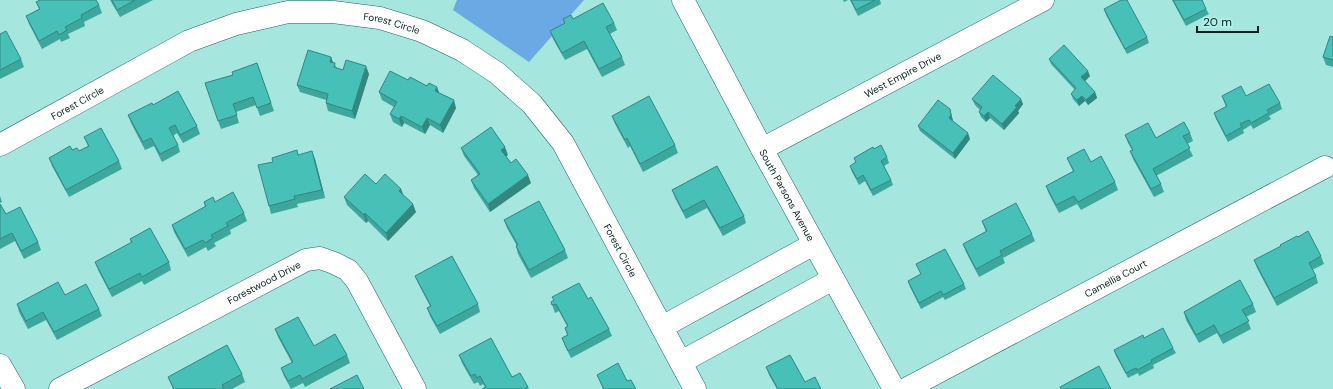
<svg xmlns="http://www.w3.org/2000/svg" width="1333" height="389" viewBox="0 0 1333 389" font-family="'DM Sans',sans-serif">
<rect width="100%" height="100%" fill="#a5e6df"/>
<!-- water -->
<path fill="#6aa9e3" d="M457,0h127l-55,62 -76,-52z"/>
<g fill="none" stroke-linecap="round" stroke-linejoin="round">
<!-- street casing -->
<g stroke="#23645f" stroke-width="23">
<g id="street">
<path id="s1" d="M0,145l189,-104 47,-17 52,-12h45l47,6 42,13 40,19 35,23 35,31 31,39 132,246"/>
<path id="s2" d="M762,149l281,-149"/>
<path d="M662,327l152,-83"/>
<path d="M681,362l152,-83"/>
<path d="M0,365l14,24"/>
<path id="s3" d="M60,389l246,-129 14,-2 14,5 14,7 9,11 58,108"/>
<path id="s4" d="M906,389l419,-222"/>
</g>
</g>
<!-- secondary casing -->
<g stroke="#23645f" stroke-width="23">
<g id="secondary">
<path id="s5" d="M683,0l79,149 132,240"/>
</g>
</g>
<!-- street -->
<use href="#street" stroke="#fff" stroke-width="22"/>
<!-- secondary -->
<use href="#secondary" stroke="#fff" stroke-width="22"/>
</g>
<!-- wall -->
<path fill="#3da69d" d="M110,0h43l-33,17z
M843,0h5l-4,2z
M850,0h30l1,4 -23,12z
M1172,0h30l4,9 3,5 -23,12z
M36,2l63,3 3,8 -18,9 1,4 -17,8 2,4 -9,4 -1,-3 -18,10 -13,-25 -3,-8 13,-7z
M1104,9l43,28 2,6 -22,11 -21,-39z
M563,19h10l41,4 3,7 -7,4 12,23 3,8 -23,12 -15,-28 -22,11 -12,-21 -3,-8 14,-7z
M0,34l21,25 3,8 -24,12z
M1333,37v30l-7,-2 -3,-8z
M331,57l2,6h2l1,5 7,2 26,4 -14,45 -27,-8 -2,-8v-3l-26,-8 -3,-7z
M1049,59l41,17 -5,5 10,11 2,6 -9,7 -3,-4 -6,5 -6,-7 -2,-5 4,-4 -24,-26z
M257,63l17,48 -14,5 -4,-11 -20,7 3,11 -18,6 -16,-46 28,-8z
M408,80l19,6 10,1 2,6 17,15 -13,25 -13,-8 -5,9 -21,-11 -2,4 -9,-5 -3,-8 4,-7 -12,-7 -3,-8z
M1222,96h24l34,7 2,6 -13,7 2,3 -18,10 -2,-4 -8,5 1,3 -16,9 -12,-23 -2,-6 12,-6z
M972,99l51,5 -5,7 1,2 -15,17 -14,-12 -4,4 -5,-5 -2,-5 1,-2 -5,-5z
M153,105l44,21 3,8 -17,9 -6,-10 -4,3 5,9 2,7 -18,10 -8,-16 -9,4 -14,-27 -3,-8z
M950,109l3,12 17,18 -15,20 -35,-28 -2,-5z
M612,116l63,29 3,8 -35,19 -13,-26 -2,2 -13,-24z
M1190,133l3,8 -6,3 6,12 -37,20 5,8 3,8 -10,5 -21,-38 -3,-8 2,-1 -4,-7 -3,-8 31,3z
M84,137l35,24 3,8 -53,28 -17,-31 -3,-8 23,-8 7,1 9,-5z
M461,148l47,7 -2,1 5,7 20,20 -41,29 -16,-24 -3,-8 7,-5 -14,-19z
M874,149l13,8 2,6 -5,3 7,14 2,5 -20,11 -8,-15 -6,4 -7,-13 -2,-6 6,-3 -2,-5z
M299,155l16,4 10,39 -28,6 1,3 -27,7 -2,-8z
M1067,158l24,4 24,20 3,8 -37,20 -4,-6 -18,9 -10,-19 -3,-8 27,-15 -3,-6z
M717,166l27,50 2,7 -23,13 -16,-28 -21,11 -11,-21 -3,-8z
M376,184l25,5 2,6 13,17 -28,29 -20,-20 -2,2 -19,-18 -3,-8z
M0,196l2,6 -2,1z
M204,202l40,11 3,8 -17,9 1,4 -17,9 2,3 -8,5 -2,-4 -18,10 -14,-25 -2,-7 33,-18z
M0,204l6,10 32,28 3,8 -17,9 -9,-18 -15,8z
M504,220l61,30 3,8 -37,20 -13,-24 -2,-8h1l-10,-18z
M982,221l50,13 3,7 -32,17 2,5 -26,14 -13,-25 -3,-8 23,-12z
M130,239l39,23 2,8 -27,15 -2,-4 -30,16 -14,-27 -3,-8 36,-19z
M1321,256l3,8 -12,6 4,6 2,7 -41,23 -20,-38 -3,-8z
M916,264l48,20 2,5 -21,11 -2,-3 -22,12 -11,-22 -2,-6 13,-7z
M415,276l63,28 2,8 -40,22 -10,-18 -3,-8 3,-2 -12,-23z
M65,295l34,14 3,7 -45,24 -11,-20 -18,9 -9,-17 -2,-8z
M552,297l36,2 21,30 3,7 -41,22 -6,-12 -3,-8 5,-3 -2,-7 2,-2 -8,-15 -4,2 -1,-3 -3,-8 3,-2z
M1253,304l3,8 -10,5 5,12 -28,15 -6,-11 -18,10 -13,-23 -2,-8z
M275,329l39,17 33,9 3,8 -45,24 -2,-4 -12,6 -7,-13 -3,-8 11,-5 -14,-26z
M1144,338l29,10 3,5 -23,12 1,3 -15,8 -1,-3 -10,5 -12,-22 -2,-6z
M459,355l53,22 16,10 1,2h-47l3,-2 -2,-3 -3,2 -2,-4 -4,2 -12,-21z
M766,367l39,15 16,7h-44l-8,-14z
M242,374l3,8 -13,7h-59l-5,-12z
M597,375l30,6 9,8h-33z"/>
<!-- shaded-wall -->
<path fill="#328780" d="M331,57l3,8 -4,-3z
M366,66l3,8 -14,45 -3,-8z
M1088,71l2,5 -7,7 -2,-6z
M437,87l3,8 -5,-4z
M1095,92l2,6 -9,7 -2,-5z
M1082,96l3,5 -6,5 -2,-6z
M1021,99l2,5 -5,7 1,2 -15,17 -2,-6 13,-18z
M454,100l2,8 -13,25 -3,-8z
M950,109l3,12 -2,3 -2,-6z
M988,112l2,6 -4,4 -2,-6z
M401,116l3,7 -2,4 -3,-8z
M427,118l3,7 -5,9 -3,-7z
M968,133l2,6 -15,20 -2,-6z
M505,147l3,8 -4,3 -3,-8z
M312,151l3,8 10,39 -3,-8z
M528,175l3,8 -41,29 -2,-8z
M401,189l3,8 -5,-6z
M413,204l3,8 -28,29 -2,-8z
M365,213l3,8 -2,2 -2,-8z"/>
<!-- building -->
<path fill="#47c1b7" stroke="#328780" d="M40,0h56l3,5 -18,10 1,3 -17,9 2,3 -8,5 -2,-4 -18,10 -13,-25 14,-7 -4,-7z
M112,0h23l-18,10z
M851,0h24l-19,10z
M1121,0h6l20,37 -22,12 -21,-40z
M1173,0h29l4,9 -22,11z
M603,3l11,20 -8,4 16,30 -23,12 -15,-28 -22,12 -12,-22 15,-8 -2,-4 8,-4 2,4z
M6,31l15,28 -21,11v-36z
M1330,36l3,1v23l-10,-3z
M1064,45l24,26 -7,6 14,15 -9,8 -4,-4 -5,4 -6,-6 5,-6 -27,-29z
M308,50l23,7 -1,5 5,1 -1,4 9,3 3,-10 20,6 -14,45 -26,-8 2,-9 -31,-9z
M257,63l14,40 -14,5 -4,-11 -20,7 4,11 -19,6 -13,-38 28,-8 -1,-3z
M390,71l18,9 2,-3 17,9 2,-3 8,4 -2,4 19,9 -14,25 -13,-7 -5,9 -21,-11 -2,3 -9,-5 7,-12 -18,-10z
M993,75l28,24 -6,7 2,1 -15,17 -14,-12 -4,4 -5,-4 3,-5 -10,-8z
M1269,84l11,19 -13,7 2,3 -18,10 -2,-3 -9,4 2,3 -16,9 -12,-23 13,-7 -5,-10 19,-10 5,10z
M178,91l19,35 -17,9 -5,-10 -6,3 9,17 -18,9 -9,-16 -8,4 -15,-27 24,-12 1,2z
M649,96l26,49 -35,19 -13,-26 -2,2 -13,-24z
M938,100l12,9 1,6 -2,3 19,15 -15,20 -35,-27z
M1184,122l6,11 -7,3 7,12 -37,21 8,15 -10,5 -21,-38 3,-1 -8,-15 23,-12 8,15z
M491,127l14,20 -4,3 10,13 5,-4 12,16 -40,29 -17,-24 9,-6 -19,-26z
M101,128l18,33 -53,29 -17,-32 21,-12 2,4 5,-2 2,3 10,-5 -5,-9z
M881,145l6,12 -6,4 10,19 -20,10 -8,-15 -6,4 -7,-13 6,-4 -2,-4 19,-11 1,2z
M1084,149l7,13 10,-6 14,26 -37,20 -4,-6 -18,9 -10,-19 28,-15 -7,-13z
M297,150l1,5 14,-4 10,39 -28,6 1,3 -26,7 -11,-41 15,-3 -1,-4z
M717,166l27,50 -24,12 -16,-28 -21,11 -11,-21z
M365,174l11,10 9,-10 16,15 -2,2 14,13 -27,29 -21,-20 -1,2 -20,-18z
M233,192l11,21 -18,10 2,3 -17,9 2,3 -8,5 -2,-3 -18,9 -13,-24 34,-19 -2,-4 9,-5 2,5z
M539,201l26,49 -36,20 -13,-24 2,-1 -14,-25z
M1016,203l16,31 -32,17 2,4 -26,14 -13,-25 24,-13 -5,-10z
M0,204l6,10 14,-7 18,35 -17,9 -9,-18 -12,6z
M150,228l19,34 -27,15 -2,-4 -31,16 -14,-27 37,-20 -2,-3z
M1308,231l13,25 -12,7 7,13 -42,22 -20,-38 27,-14 -1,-1 17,-9 1,1z
M945,249l19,35 -21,11 -2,-4 -22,12 -11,-22 13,-7 -5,-10z
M452,256l26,48 -41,22 -10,-18 4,-2 -16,-30z
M1240,280l13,24 -11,6 7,11 -29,15 -6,-11 -18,10 -12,-23z
M58,282l7,13 21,-11 13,25 -45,23 -11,-20 -17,9 -9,-17z
M579,283l9,16 3,-2 18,32 -41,22 -6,-13 6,-3 -3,-7 3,-2 -12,-22 -4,1 -1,-3 3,-2 -2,-3z
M298,317l16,29 21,-12 12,21 -45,24 -2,-4 -12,6 -7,-13 12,-6 -18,-33z
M1163,328l10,20 -22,12 1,2 -15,8 -1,-2 -10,5 -12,-23 29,-15 1,3z
M491,338l21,39 8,-4 8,14 -4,2h-42l4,-2 -6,-11 -3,2 -2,-4 -4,2 -12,-21z
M227,345l15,29 -20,11 2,4h-50l-6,-12z
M790,355l15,27 10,-5 6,12h-43l-12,-22z
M618,363l9,18 4,-1 5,9h-32l-7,-14z
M1099,366l12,23h-50l-1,-2z
M357,375l7,14h-34z"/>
<g text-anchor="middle" stroke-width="4" stroke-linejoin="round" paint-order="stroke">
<!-- street labels -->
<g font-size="10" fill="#05201d" stroke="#b2f3ec">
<text dy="4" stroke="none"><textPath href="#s1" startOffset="424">Forest Circle</textPath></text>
<text dy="4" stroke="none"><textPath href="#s2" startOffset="159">West Empire Drive</textPath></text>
<text dy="4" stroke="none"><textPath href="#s1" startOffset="88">Forest Circle</textPath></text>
<text dy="4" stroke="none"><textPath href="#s5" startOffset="221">South Parsons Avenue</textPath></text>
<text dy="4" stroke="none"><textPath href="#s1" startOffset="760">Forest Circle</textPath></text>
<text dy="4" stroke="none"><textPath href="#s4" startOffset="237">Camellia Court</textPath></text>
<text dy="4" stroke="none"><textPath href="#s3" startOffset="230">Forestwood Drive</textPath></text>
</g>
</g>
<!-- scale -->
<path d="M1197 26v6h61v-6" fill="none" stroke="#05201d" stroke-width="2"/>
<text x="1203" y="26" font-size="12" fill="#05201d" stroke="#b2f3ec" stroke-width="3" paint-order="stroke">20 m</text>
</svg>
